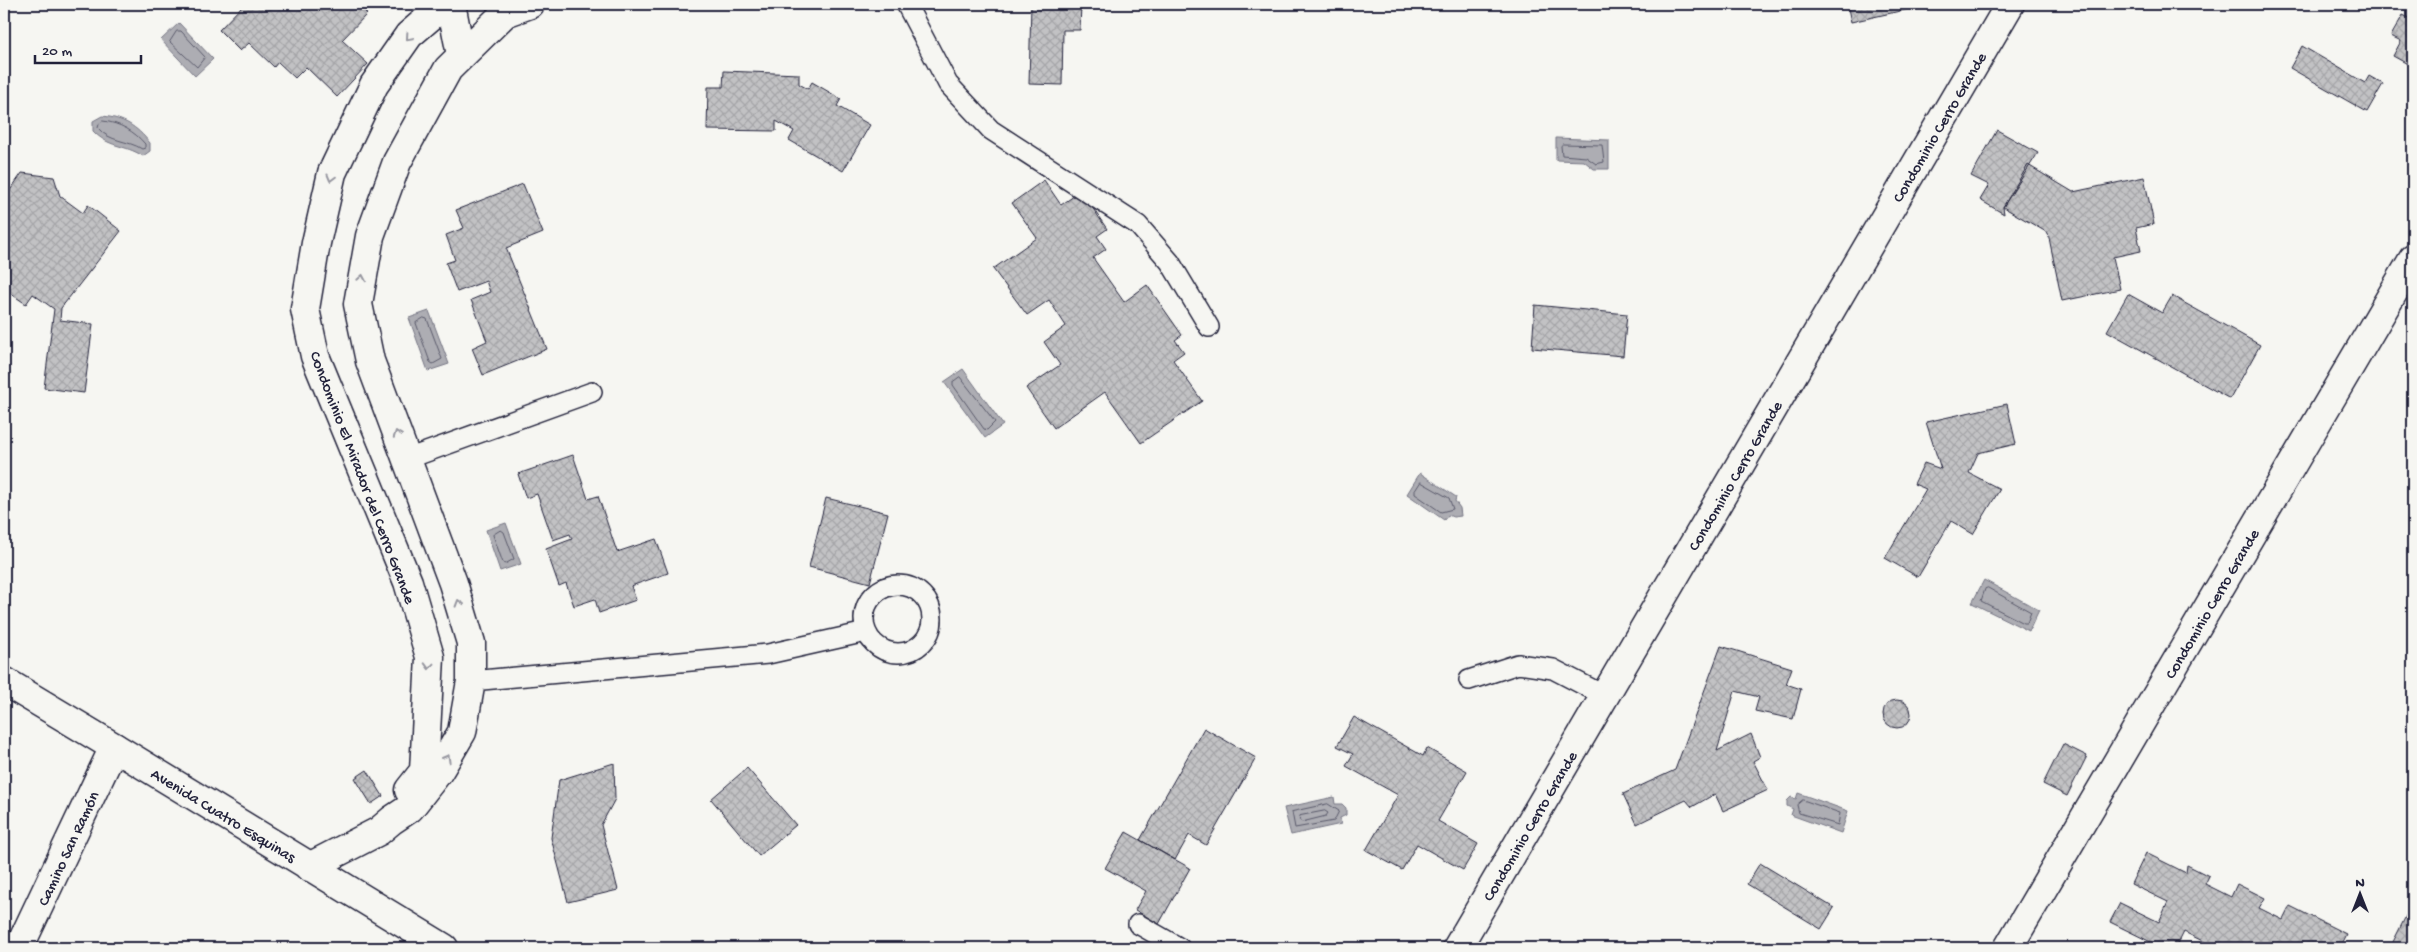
<svg xmlns="http://www.w3.org/2000/svg" width="2417" height="952" viewBox="0 0 2417 952" font-family="'Gochi Hand',sans-serif">
<defs>
<pattern id="building-cross-hatch" width="8" height="8" patternUnits="userSpaceOnUse" patternTransform="scale(1.25)"><rect width="8" height="8" fill="#c2c2c4"/><path d="M0 0l8 8M0 8l8-8" fill="none" stroke="#a6a6a9"/></pattern>
</defs>
<rect width="100%" height="100%" fill="#f6f6f2"/>
<filter id="ink" filterUnits="userSpaceOnUse"><feTurbulence type="fractalNoise" baseFrequency=".02" numOctaves="2"/><feDisplacementMap in="SourceGraphic" scale="10" xChannelSelector="R" yChannelSelector="G"/><feConvolveMatrix kernelMatrix="1 2 1 2 8 2 1 2 1" color-interpolation-filters="sRGB"/></filter>
<g filter="url(#ink)">
<!-- water -->
<path fill="#adadb3" stroke="#757583" d="M179,23l34,36 -18,17 -34,-36z
M102,116c22,2 34,10 48,27v8l-7,5c-19,-12 -34,-8 -50,-25v-10z
M1556,138l53,2v29h-15l-10,-8 -28,-1z
M429,311l20,53 -21,7 -19,-53z
M963,369l40,56 -18,13 -41,-56z
M1420,473l36,24 -1,4 5,7 1,8 -8,1 -5,-2 -4,5 -37,-26z
M506,523l15,41 -21,7 -14,-41z
M1984,580l55,30 -10,21 -57,-28z
M1798,793l50,18 -7,22 -50,-18 2,-6 -6,-3v-5l4,-4 5,2z
M1334,797l1,7h7l4,4v7l-6,3 1,6 -50,11 -7,-27z"/>
<g fill="none" stroke-linecap="round" stroke-linejoin="round">
<!-- shore -->
<path stroke="#5a5a6b" stroke-width="1" d="M177,31h4l24,26 -8,10 -27,-25z
M103,121c17,2 31,10 42,23v4l-3,1c-14,-9 -33,-7 -44,-21l1,-4z
M1563,144l39,1 2,17 -8,2 -10,-7 -24,-2 -1,-9z
M424,318l3,1 15,40 -9,5 -3,-2 -14,-39z
M960,377l35,45 -8,8 -3,-1 -31,-44v-3z
M1421,482l28,16 4,11 -12,3 -26,-18v-3z
M501,530l3,2 10,27 -9,5 -2,-1 -10,-28z
M1988,588l43,24 -4,11h-3l-43,-22 4,-12z
M1803,800l37,13 -2,12 -39,-12 -2,-8z
M1328,804l11,7 -5,10 -39,7 -3,-16z
M1325,811l3,2 -2,3 -24,6 -3,-2 1,-4z"/>
</g>
<!-- building -->
<path fill="url(#building-cross-hatch)" stroke="#22223b" d="M244,4h113l10,10 -25,26 26,24 -31,33 -31,-30 -11,11 -17,-16 -4,5 -25,-24 -9,8 -21,-21z
M1031,4h50l-1,26h-17l-1,55 -33,-1z
M1847,4h65l-3,5 -58,13z
M2403,15l10,5v47l-20,-11 8,-15 -10,-5z
M2302,46l63,37 4,-7 14,8 -16,28 -77,-44z
M724,71l75,3v10l9,5 4,-7 29,17 -4,7 33,19 -27,46 -54,-31 5,-9 -18,-10v10l-69,-1 1,-43h15z
M1997,130l41,23 -35,54 1,7 -24,-14 9,-15 -18,-9z
M2028,165l45,27 71,-15 10,47 -18,4 5,23 -28,6 7,32 -58,12 -14,-68 -45,-26z
M22,173l32,4 6,19 23,17 5,-8 33,26 -60,77 -1,12 33,4 -9,69 -40,-5 10,-79 -21,-15 -7,10 -22,-15v-90z
M1044,180l17,25 20,-14 26,38 -10,7 9,13 -13,9 31,44 23,-17 35,50 -7,5 9,12 -11,8 29,41 -61,42 -36,-51 -51,36 -28,-40 34,-23 -16,-23 22,-16 -17,-26 -22,15 -34,-46 44,-31 -25,-35z
M523,184l20,49 -37,15 41,101 -64,26 -11,-27 15,-7 -16,-41 19,-8 -4,-11 -29,11 -11,-29 9,-3 -9,-25 18,-7 -8,-18z
M2128,294l34,19 10,-17 88,49 -30,54 -123,-68z
M1535,305l92,9 -4,42 -91,-8z
M2007,404l9,40 -38,9 -9,20 31,16 -27,45 -22,-13 -33,56 -33,-19 41,-69 -12,-5 10,-21 17,6 -15,-47z
M573,455l15,44 10,-3 19,56 39,-13 12,34 -37,13 5,14 -37,13 -4,-14 -21,7 -8,-23 -7,3 -13,-37 26,-10 -2,-5 -17,6 -16,-46 -11,4 -8,-24z
M826,498l62,15 -18,70 -61,-16z
M1721,646l71,22 -6,16 15,5 -8,30 -38,-8 4,-14 -24,-6 -18,60 34,-17 9,23 -7,4 15,29 -45,21 -8,-17 -23,13 -6,-7 -49,24 -14,-30 52,-24z
M1883 714a14 14 0 1 1 28 0a14 14 0 1 1-28 0Z
M1354,717l69,39 4,-8 40,23 -29,50 40,23 -15,26 -46,-26 -15,26 -36,-20 32,-55 -52,-29 7,-12 -16,-8z
M1204,728l52,30 -50,87 -17,-10 -14,25 -35,-20z
M2063,744l24,12 -20,40 -24,-12z
M614,763l1,36 -14,26 17,65 -50,12 -17,-64 8,-58z
M747,768l49,57 -37,31 -48,-57z
M367,770l16,26 -12,8 -16,-26z
M1126,832l64,36 -31,56 -24,-14 11,-19 -41,-23z
M2146,853l40,20 1,-8 22,11 -4,8 26,13 6,-13 28,14 -6,10 24,12 7,-14 56,28 -7,14h-122l-33,-16 -8,16h-13l-53,-26 10,-19 39,19 9,-20 -37,-18z
M1760,863l74,45 -13,21 -74,-45z
M2408,912l5,3v33h-23z"/>
<g fill="none" stroke-linecap="round" stroke-linejoin="round">
<!-- service casing -->
<g stroke="#22223b" stroke-width="22">
<path id="service" d="M906,4l42,80 43,46 147,95 32,37 39,65
M407,459l185,-67
M864 619a34 34 0 1 1 68 0a34 34 0 1 1-68 0Z
M1469,680l49,-16 35,5 52,27
M471,681l297,-27 98,-22
M1138,924l42,24"/>
</g>
<!-- minor casing -->
<g stroke="#22223b" stroke-width="31">
<g id="minor">
<path d="M451,4l10,51"/>
<path d="M409,790l15,-19 6,-114 -22,-75 -93,-226 -10,-47 11,-66 16,-70 42,-88 35,-50 36,-31"/>
<path d="M309,867l70,-36 13,-11 18,-12 29,-37 23,-39 9,-51v-38l-18,-60 -83,-222 -12,-57 12,-68 27,-74 51,-93 57,-56 25,-9"/>
<path id="s1" d="M1457,948l553,-944"/>
<path id="s2" d="M2008,948l405,-689"/>
</g>
</g>
<!-- tertiary casing -->
<g stroke="#22223b" stroke-width="31">
<g id="tertiary">
<path id="s3" d="M114,747l330,201"/>
</g>
</g>
<!-- secondary casing -->
<g stroke="#22223b" stroke-width="31">
<path id="secondary" d="M4,681l110,66 -95,201"/>
</g>
<!-- service -->
<use href="#service" stroke="#f6f6f2" stroke-width="19"/>
<!-- minor -->
<use href="#minor" stroke="#f6f6f2" stroke-width="28"/>
<!-- tertiary -->
<use href="#tertiary" stroke="#f6f6f2" stroke-width="28"/>
<!-- secondary -->
<use href="#secondary" stroke="#f6f6f2" stroke-width="28"/>
</g>
<!-- one-way arrows -->
<defs><path id="oneway-chevron" d="M-2-3.5L2.5 0L-2 3.5" fill="none" stroke-width="1.6" stroke-linecap="round" stroke-linejoin="round" transform="scale(1.25)"/></defs>
<g stroke="#9797a0">
<use href="#oneway-chevron" transform="translate(409 37) rotate(131)"/>
<use href="#oneway-chevron" transform="translate(331 178) rotate(105)"/>
<use href="#oneway-chevron" transform="translate(362 278) rotate(-80)"/>
<use href="#oneway-chevron" transform="translate(397 434) rotate(-110)"/>
<use href="#oneway-chevron" transform="translate(459 603) rotate(-107)"/>
<use href="#oneway-chevron" transform="translate(429 666) rotate(92)"/>
<use href="#oneway-chevron" transform="translate(447 758) rotate(-60)"/>
</g>
</g>
<g text-anchor="middle" stroke-width="4" stroke-linejoin="round" paint-order="stroke">
<!-- street labels -->
<g font-size="16" fill="#22223b" stroke="#f6f6f2">
<text dy="6" stroke="none"><textPath href="#s1" startOffset="952">Condominio Cerro Grande</textPath></text>
<text dy="6" stroke="none"><textPath href="#s1" startOffset="548">Condominio Cerro Grande</textPath></text>
<text transform="translate(364 477) rotate(69)" y="6">Condominio El Mirador del Cerro Grande</text>
<text dy="6" stroke="none"><textPath href="#s2" startOffset="400">Condominio Cerro Grande</textPath></text>
<text dy="6" stroke="none"><textPath href="#s3" startOffset="129">Avenida Cuatro Esquinas</textPath></text>
<text dy="6" stroke="none"><textPath href="#s1" startOffset="142">Condominio Cerro Grande</textPath></text>
<text transform="translate(67 848) rotate(-65)" y="6">Camino San Ramón</text>
</g>
</g>
<!-- margin -->
<rect width="2417" height="952" fill="none" stroke="#f6f6f2" stroke-width="20"/>
<rect x="10" y="10" width="2397" height="932" fill="none" stroke="#22223b" stroke-width="2" filter="url(#ink)"/>
<!-- north arrow -->
<g transform="translate(2360 894)" stroke="#f6f6f2" stroke-width="4" paint-order="stroke">
<path d="M0-4L9 19L0 12L-9 19Z" fill="#22223b"/>
<text y="-8" font-size="14" font-weight="bold" text-anchor="middle" fill="#22223b">N</text>
</g>
<!-- scale -->
<path d="M35 55v8h106v-8" fill="none" stroke="#22223b" stroke-width="2.5"/>
<text x="42" y="55" font-size="15" fill="#22223b" stroke="#f6f6f2" stroke-width="4" paint-order="stroke">20 m</text>
</svg>
